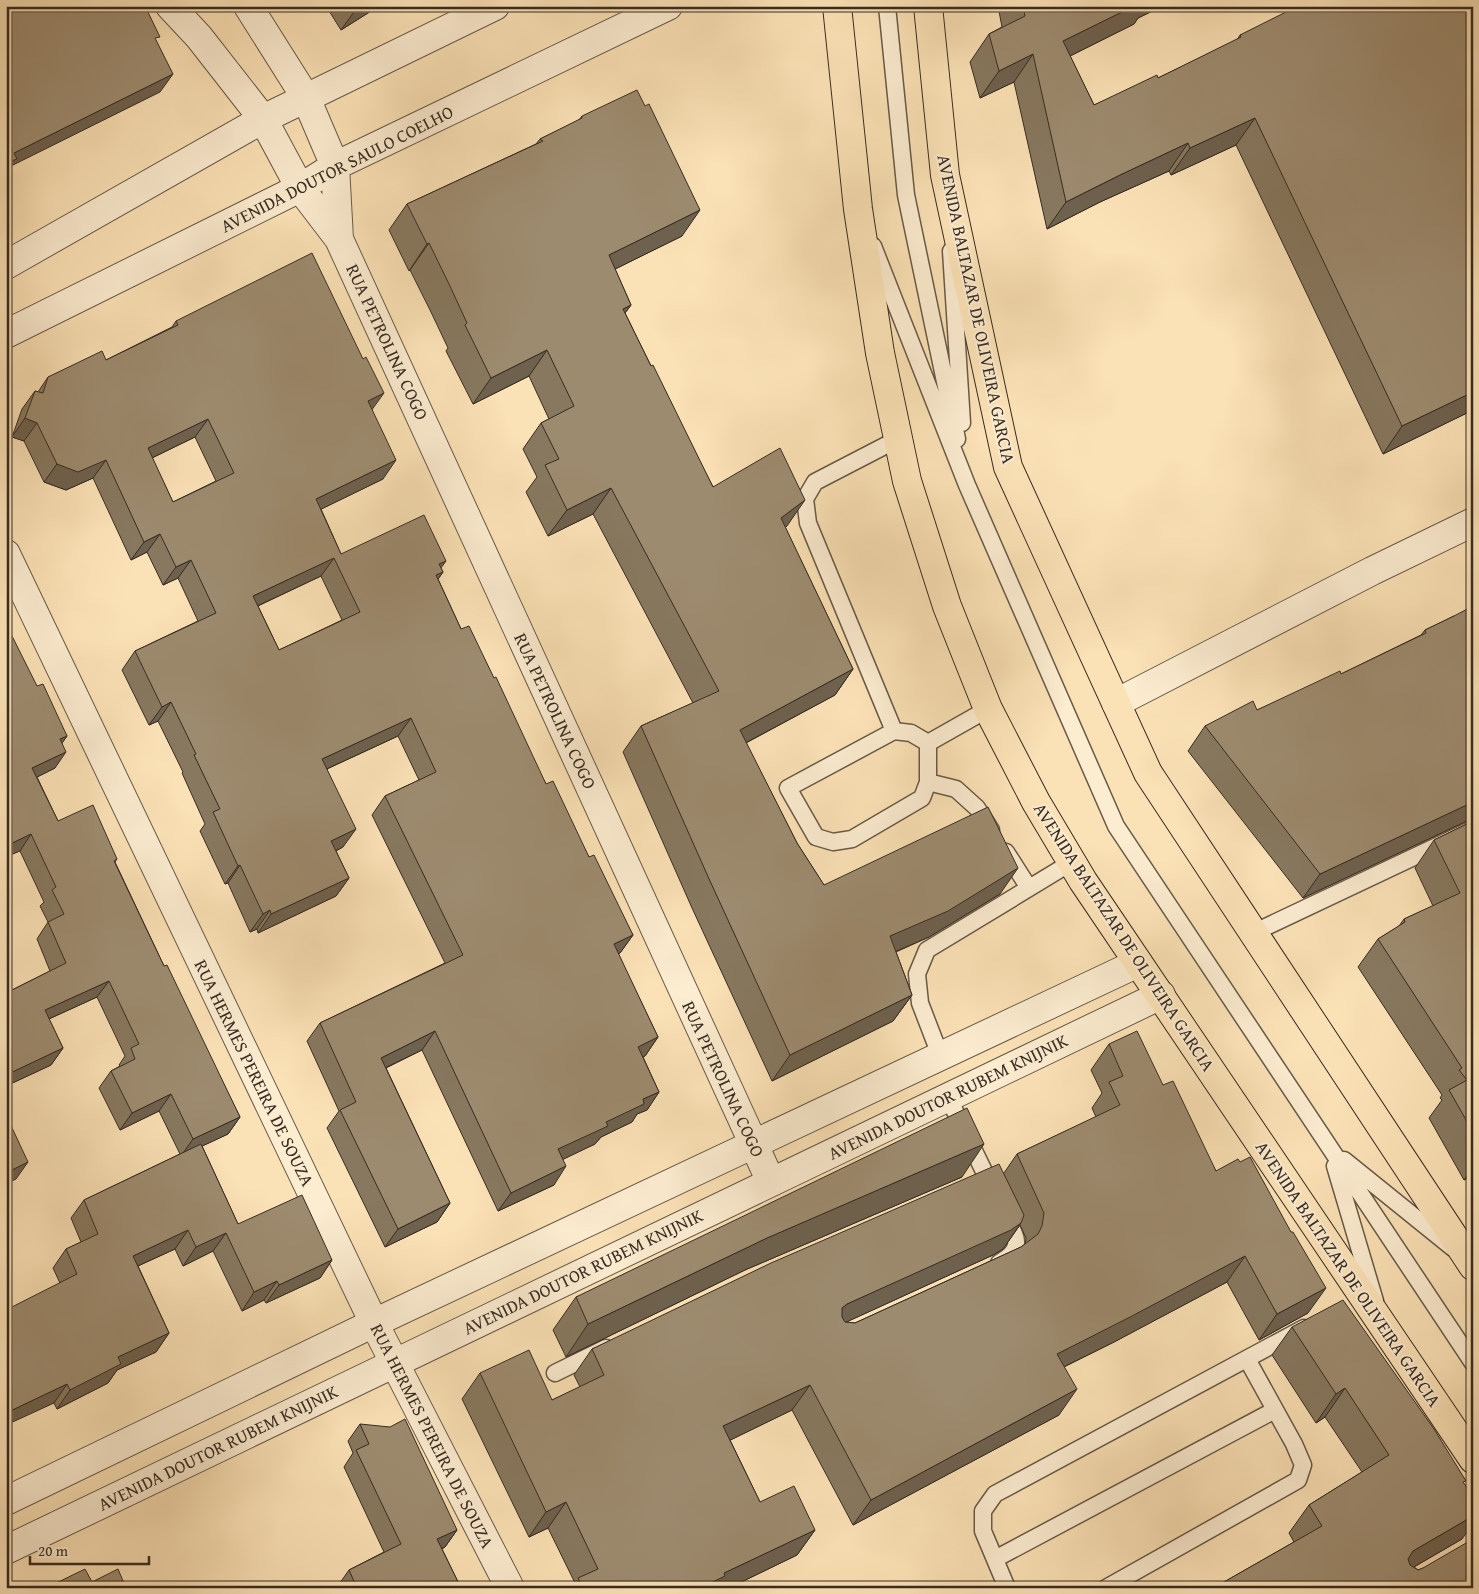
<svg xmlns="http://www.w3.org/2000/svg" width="1479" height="1594" viewBox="0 0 1479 1594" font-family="'Gentium Book Plus',serif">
<rect width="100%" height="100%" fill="#fbe2b6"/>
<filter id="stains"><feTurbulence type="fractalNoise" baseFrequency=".004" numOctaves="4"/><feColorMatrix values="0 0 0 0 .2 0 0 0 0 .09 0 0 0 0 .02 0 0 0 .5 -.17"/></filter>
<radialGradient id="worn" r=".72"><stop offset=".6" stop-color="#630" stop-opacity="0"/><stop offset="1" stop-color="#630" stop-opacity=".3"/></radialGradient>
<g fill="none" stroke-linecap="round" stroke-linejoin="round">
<!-- service casing -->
<g stroke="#685a48" stroke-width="19">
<path id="service" d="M887,6l19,189 51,244
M873,246l94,239 149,341 357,537
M951,251l11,172
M894,731l17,2 17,10v39l-6,16 -70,41 -19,3 -17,-5 -28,-49z
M894,731l-86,-208 -3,-24 10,-17 83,-43
M928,743l60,-34
M928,782l28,7 21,19 14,22
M1006,852l23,36
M1253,933l220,-104
M940,1055l-20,-52 -3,-29 10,-24 145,-88
M948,1097l45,93
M1344,1160l109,88
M1335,1166l40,135
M999,1263c27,-15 17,-26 5,-49
M555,1373l51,-25
M995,1559l280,-149
M1007,1588l-24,-57v-20l12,-17 309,-166
M1106,1588l192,-108 5,-15 -9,-21 -47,-85"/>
</g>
<!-- minor casing -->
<g stroke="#685a48" stroke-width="30">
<path id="minor" d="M170,6l29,31 64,82 37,69 39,51 432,943
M248,6l58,92 29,68 4,73
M6,265l257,-146 232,-113
M6,334l294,-146 35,-22 333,-160
M6,554l368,769 136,265
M1116,703l256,-132 101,-49"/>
</g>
<!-- tertiary casing -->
<g stroke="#685a48" stroke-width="30">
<path id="tertiary" d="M6,1501l368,-178 764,-360
M6,1550l1155,-555"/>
</g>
<!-- primary casing -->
<g stroke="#372c23" stroke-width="30">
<path id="primary" d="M837,6l21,203 22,144 27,128 40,125 41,103 48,93 47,79 390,578
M928,6l17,169 63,292 140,306 325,493"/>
</g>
<!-- service -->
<use href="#service" stroke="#fcecd0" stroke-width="16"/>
<!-- minor -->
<use href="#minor" stroke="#fcecd0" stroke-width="28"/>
<!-- tertiary -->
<use href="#tertiary" stroke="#fcecd0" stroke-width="28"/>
<!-- primary -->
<use href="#primary" stroke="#fbe2b6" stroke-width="28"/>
</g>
<!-- wall -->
<path fill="#87785f" stroke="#372c23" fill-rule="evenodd" d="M326,6h53l-38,24z
M998,6h165l-25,12 -4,6 -64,32 24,49 64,-27 79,-38 3,-5 233,-29v404l-90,44 -147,-309 -65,30 -2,-4 -69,31 -53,27 -33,-147 -34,16 -10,-36 19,-28 13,-7z
M582,116l100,120 -67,33 16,36 -6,8 26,53 62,121 74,39 -2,1 68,142 -18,26 -89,48 51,100 27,42 176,9 -71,43 -33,15 16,43 -19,26 -121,60 -80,-173 -69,-156 18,-26 52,-23 -100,-189 -45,22 -22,-44 11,-15 -14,-28 18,-26 8,-4 -20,-43 -56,28 -27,-53 2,-3 -18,-38 -20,-40 -1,1 -20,-41 18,-26 129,-60 4,-5 39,-19z
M176,321l196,89 11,69 -62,30 20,45 100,14 2,4 -5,7 23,50 85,155 43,73 44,78 -13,18 -2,1 40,83 -13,19 -2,1 16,35 -12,18 -10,4 -5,8 -31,15 -6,7 -32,15 -9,26 -56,26 -76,-161 -36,18 64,135 -13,19 -52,25 -58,-119 12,-17 -32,-70 13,-18 125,-60 -73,-148 13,-19 34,-16 -21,-44 -71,33 16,78 -7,4 13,27 -13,18 -78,37 -1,-4 -7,3 -22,-49 -3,1 -25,-53 5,-7 -23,-51 1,-1 -25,-51 -9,4 -27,-55 13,-19 63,-30 -20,-43 -15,7 -16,-33 -16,8 -38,-82 -27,12 -22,-8 -20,-41 -12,-4 10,-28 13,-18 3,1 10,-15 58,-17 66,-33zM195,437l21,44 -43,21 -21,-44zM321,576l21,44 -63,30 -21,-44z
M1454,616l15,204 -166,78 -115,-147 17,-25 52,-16 84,-36 80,-39 4,-5z
M37,686l30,50 -5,7 -7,25 -18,9 21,44 59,38 -2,3 49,104 76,151 -12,17 -26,12 36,78 94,36 -12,18 -54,25 -2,-3 -22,11 -29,-60 -30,15 -8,-17 -37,17 31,67 -13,19 -39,18 -9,13 -51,26 -3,-6 6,-120 -7,-15 13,-19 15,-7 -10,-24 13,-18 96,-46 -21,-43 -39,19 -21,-42 12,-17 9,-5 -1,-1 6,-9 -28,-59 -48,22 14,29 -12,17 -45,21v-93l44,-22 -13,-32 11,-17 -8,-16 4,-4 -24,-51z
M1473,821v354l-9,5 -35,-62 13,-18 -2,-2 2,-3 -84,-128 20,-28 21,-13 5,-7 29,-13 -18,-38 19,-28z
M1109,1044l54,41 53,86 92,142 -49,27 -32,-58 -113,60 -50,25 -5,48 -206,110 -61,-115 -62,30 30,62 55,28 -18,25 -68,33h-157l3,-5 -27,-55 -19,9 -67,-138 18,-26 72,27 28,-13 -6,-12 18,-26 412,-176 13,-19 79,-37 -4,-9 10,-15 -11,-23zM1020,1225l6,13 -1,6 -4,3 -166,76 -9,-1 147,-67 10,-6z
M962,1177l-217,93 -179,87 -13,-27 23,-33z
M1292,1327l172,157 -2,55 -48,28 4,3 5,-2 50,20h-257l1,-2 77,-44 -5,-9 20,-28 53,-33 -37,-55 -9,6 -44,-68z
M360,1424l97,106 -12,17 -3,2 19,39h-124v-1l12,-17 35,-18 -40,-85 9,-14 -5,-12z"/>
<!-- shaded-wall -->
<path fill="#6e614e" stroke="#372c23" d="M360,6h19l-38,24 15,-21z
M1134,6h29l-25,12 -4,6 -90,45 19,-28z
M1033,54l-19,28 -34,16 19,-27z
M173,74l-13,18 -149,74 -5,8v-11l8,-10z
M1255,118l-19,27 -65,30 19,-27z
M1188,143l-19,28 -69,31 -53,27 19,-27 54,-27z
M700,210l-18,26 -91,45 18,-26z
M429,243l-19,27 -1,1 18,-27z
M631,305l-19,26 11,-22z
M547,350l-18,26 -56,28 18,-26z
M1473,392v18l-90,44 19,-28z
M384,393l-13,18 -3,-10z
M25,418l12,5 -13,18 -12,-4z
M208,419l-13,18 -60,29 13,-18z
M106,460l-13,18 -27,12 -22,-8 13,-18z
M396,460l-13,19 -80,39 13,-19z
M611,488l-18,26 -45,22 19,-26z
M805,500l-18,26 -25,18 19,-26z
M160,534l-13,18 -16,8 13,-18z
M334,558l-13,18 -81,38 13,-18z
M191,560l-13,18 -15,7 13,-18z
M446,561l-13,18 6,-15z
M443,572l-13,19 6,-16z
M853,669l-18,26 -114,61 19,-26z
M171,702l-13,19 -9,4 13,-18z
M411,718l-13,18 -89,41 13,-18z
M67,736l-12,17 5,-14z
M66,752l-11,16 -34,17 11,-17z
M1473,802v17l-4,1 -166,78 17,-24z
M356,829l-13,18 -25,12 13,-18z
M31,834l-11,17 -14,6v-11z
M240,865l-12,18 -3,1 13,-18z
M1018,868l-18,26 -71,43 -58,25 19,-26z
M349,878l-13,18 -78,37 13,-19z
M270,910l-13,19 -7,3 13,-18z
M633,935l-13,18 -19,10 13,-19z
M109,981l-12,16 -64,29 12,-16z
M912,995l-19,26 -121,60 18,-26z
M435,1031l-13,19 -54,26 13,-18z
M658,1037l-13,19 -20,9 13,-18z
M63,1048l-12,17 -45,21v-11z
M659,1092l-12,18 -10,4 -5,8 -31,15 -6,7 -50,24 13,-19 48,-27 37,-23z
M171,1094l-12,17 -39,19 12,-17z
M240,1117l-12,17 -47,22 12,-17z
M984,1144l-22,33 -217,93 -179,87 22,-33 179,-86z
M28,1162l-12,17 -10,5v-11z
M566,1166l-12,19 -56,26 13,-18z
M1473,1168v7l-9,5z
M450,1203l-13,19 -52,25 13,-18z
M1021,1223l-18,26 -10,6 -164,75 13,-22 5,-4z
M188,1230l-13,19 -55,25 13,-18z
M226,1233l-13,18 -30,15 13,-19z
M1245,1256l-18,26 -113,60 -75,37 18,-25z
M332,1260l-12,18 -54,25 13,-18z
M277,1281l-13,19 -22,11 12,-19z
M1326,1288l-18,25 -49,27 18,-26z
M169,1333l-13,19 -39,18 -9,13 -51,26 13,-19 48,-33z
M67,1384l-13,19 -48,22v-12z
M810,1385l-18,25 -86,42 17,-26z
M1345,1388l-20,29 -9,6 20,-29z
M1077,1389l-18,26 -206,110 18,-25z
M566,1502l-18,26 -19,9 17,-25z
M1473,1516v8l-11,15 -69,40 20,-28z
M457,1530l-12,17 -20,9 12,-17z
M815,1530l-18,25 -68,33h-29l24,-15z"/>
<!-- building -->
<path fill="#9d8b6f" stroke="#372c23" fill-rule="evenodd" d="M6,6h139l15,31 -5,1 18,36 -159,79 3,6 -11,4z
M1023,6h111l-71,35 31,64 63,-30 1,3 83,-41 -1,-2 58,-29h175v386l-71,34 -147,-308 -65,30 -2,-5 -68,32 -54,27 -33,-148 -34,17 -10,-37 36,-18z
M637,90l8,16 4,-2 51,106 -91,45 22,50 -8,4 28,57 2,-1 60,122 67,-39 25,52 -24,18 72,151 -113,61 57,113 27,42 164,-78 30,61 -70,43 -58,25 22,59 -122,60 -80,-174 -69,-155 78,-35 -108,-203 -44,22 -22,-45 14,-6 -18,-36 33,-17 -27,-56 -56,28 -26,-53 2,-2 -18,-39 -20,-41 -2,1 -20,-40 136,-63 -3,-2 42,-21v-2z
M312,253l51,106 3,-2 18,36 -16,8 28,59 -80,39 25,55 83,-39 22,46 -7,3 4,8 -7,3 25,54 8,-3 25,52 2,-1 50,107 7,-3 36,76 5,-2 39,80 -19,9 44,93 -20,10 21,45 -16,7 1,5 -38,18 2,4 -50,23 8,17 -55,27 -76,-162 -54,27 69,145 -52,26 -58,-119 16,-8 -36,-79 143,-68 -78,-159 51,-24 -25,-54 -89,41 34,70 -25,12 18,37 -78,36 -1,-4 -7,4 -23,-49 -2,1 -25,-54 7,-3 -26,-54 2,-1 -25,-52 -9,5 -27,-56 81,-38 -25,-53 -15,7 -16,-33 -16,8 -38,-82 -28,12 -21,-8 -20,-41 -12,-5 10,-27 8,2 5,-16 54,-26 4,9 72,-35 -2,-4zM208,419l26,54 -61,29 -25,-54zM334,558l26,54 -81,38 -26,-54z
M1473,606v196l-153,72 -115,-148 48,-25 4,9 83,-39 1,3 85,-41 -1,-3 29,-14z
M6,624l31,62 6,-2 24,52 -7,3 6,13 -34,16 26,53 35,-16 24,54 -3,2 50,105 3,-1 73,152 -47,22 -22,-45 -39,19 -21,-42 24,-12 -4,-11 8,-4 -30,-63 -64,29 18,38 -57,27v-82l60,-30 -18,-41 16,-8 -12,-24 4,-3 -25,-53 -25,12z
M1473,821v311l-24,-42 18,-10 -8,-10 3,-2 -84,-129 27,-17 -1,-3 56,-26 -26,-53z
M1137,1031l26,54 10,-4 43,90 22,-12 2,3 10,-5 41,75h2l33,56 -49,26 -32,-58 -113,60 -75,38 20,35 -206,111 -61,-115 -87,41 37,76 34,-16 21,44 -91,43 1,3 -25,12h-117l-5,-10 20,-9 -32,-67 -20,10 -66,-139 49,-23 23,50 52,-25 -12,-26 179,-86 228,-99 25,51 -3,8 -10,7 -164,74 -5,4v9l3,5 10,1 166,-76 17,-13 4,-8 2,-13 -27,-59 103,-49 -11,-23 14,-6 -14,-32z
M967,1108l17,36 -217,94 -179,86 -12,-27z
M6,1115l22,47 -22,11z
M201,1144l37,80 64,-29 30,65 -53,25 -2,-4 -23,11 -28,-59 -30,14 -8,-17 -55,26 36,77 -51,24 3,7 -51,26 -3,-6 -61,29v-103l71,-36 -11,-25 32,-15 -14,-34z
M1343,1300l91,129 32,52 -3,1 10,14v20l-60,35 -5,8 2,6 8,5 5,-2 50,-29v49h-255l-1,-2 105,-60 -13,-21 80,-50 -44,-67 -9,6 -44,-67z
M405,1419l52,111 -20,9 24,49h-104l-8,-18 52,-26 -45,-94 13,-6 -9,-20 30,3z
M85,1569l7,13 26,-13 8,19h-80z"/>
<g text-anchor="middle" stroke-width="4" stroke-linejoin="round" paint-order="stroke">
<!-- street labels -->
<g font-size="18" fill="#372c23" stroke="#fcecd0">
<text transform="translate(337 169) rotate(-27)" y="6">AVENIDA DOUTOR SAULO COELHO</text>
<text transform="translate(976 309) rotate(78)" y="6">AVENIDA BALTAZAR DE OLIVEIRA GARCIA</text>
<text transform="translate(387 342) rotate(65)" y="6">RUA PETROLINA COGO</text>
<text transform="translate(555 711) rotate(65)" y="6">RUA PETROLINA COGO</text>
<text transform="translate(1124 937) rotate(57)" y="6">AVENIDA BALTAZAR DE OLIVEIRA GARCIA</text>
<text transform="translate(254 1073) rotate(64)" y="6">RUA HERMES PEREIRA DE SOUZA</text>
<text transform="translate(723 1079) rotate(65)" y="6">RUA PETROLINA COGO</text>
<text transform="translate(948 1097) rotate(-26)" y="6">AVENIDA DOUTOR RUBEM KNIJNIK</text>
<text transform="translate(583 1272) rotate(-26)" y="6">AVENIDA DOUTOR RUBEM KNIJNIK</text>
<text transform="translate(1348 1274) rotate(56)" y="6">AVENIDA BALTAZAR DE OLIVEIRA GARCIA</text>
<text transform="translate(432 1436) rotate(63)" y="6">RUA HERMES PEREIRA DE SOUZA</text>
<text transform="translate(218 1448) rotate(-26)" y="6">AVENIDA DOUTOR RUBEM KNIJNIK</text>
</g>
</g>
<!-- margin -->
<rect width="1479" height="1594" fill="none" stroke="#fbe2b6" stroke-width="25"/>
<rect x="8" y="8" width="1464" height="1579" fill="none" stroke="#372c23" stroke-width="2.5"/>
<rect x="12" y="12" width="1454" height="1569" fill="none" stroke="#372c23"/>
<!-- scale -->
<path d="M30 1556v8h119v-8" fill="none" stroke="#372c23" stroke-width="2.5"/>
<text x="38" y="1556" font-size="15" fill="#372c23" stroke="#fcecd0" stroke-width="4" paint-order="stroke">20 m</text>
<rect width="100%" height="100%" filter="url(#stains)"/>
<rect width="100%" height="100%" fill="url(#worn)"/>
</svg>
